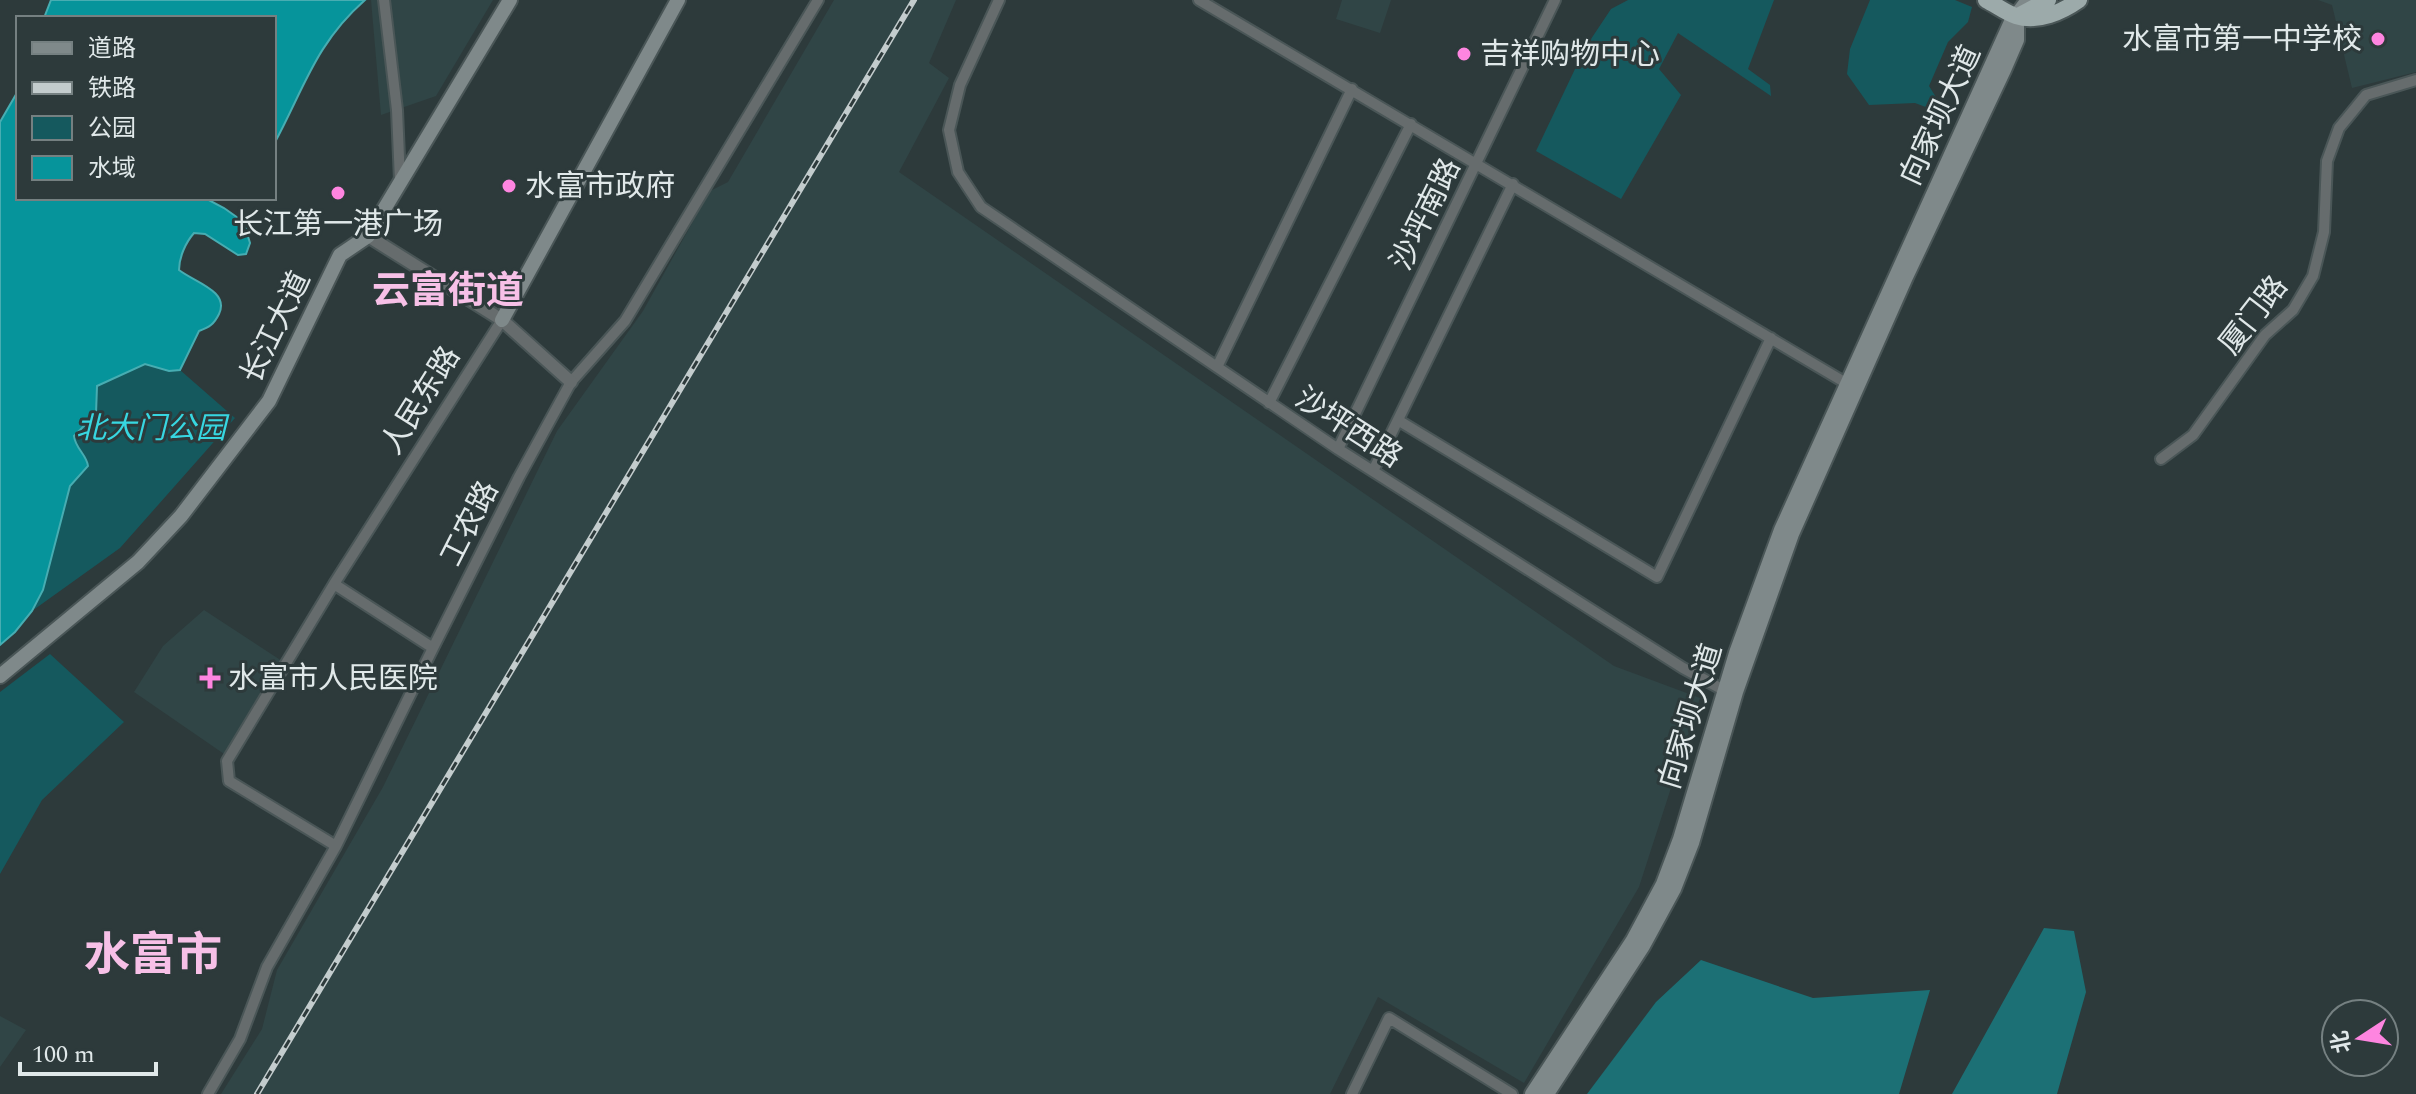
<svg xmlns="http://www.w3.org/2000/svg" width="2416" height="1094" viewBox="0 0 2416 1094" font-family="Spectral,'Noto Sans SC',serif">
<rect width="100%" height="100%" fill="#2d3a3b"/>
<!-- built -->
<path fill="#304546" d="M371,0h122l-57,96 -55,19z
M834,0h122l-27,63 20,15 -50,94 715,494 86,32 -61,189 -115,196 -146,-86 -48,97h-1109l41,-65 15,-59 106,-183 174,-356 86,-120 67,-120 18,-9z
M1342,0h49l-11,33 -44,-14z
M2318,0h98v72l-64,16 -20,-83z
M204,610l81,53 -58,93 -93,-64 29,-46z
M0,1016l26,14 -26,37z"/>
<!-- green -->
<path fill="#15595e" d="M1628,0h146l-26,69 22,16 1,11 -93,-63 -19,36 22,26 -60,104 -85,-48 49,-103 26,-39z
M1870,0h85l17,7 -4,15 -20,20 -19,44 18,29 -32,-12 -46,2 -22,-31 3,-25z
M145,364l24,7 11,-1 55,48 -115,130 -88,63 11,-21 27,-104 18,-25 -13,-18 -1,-7 22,-22 1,-28z
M50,654l74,68 -82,78 -42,74v-182z"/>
<!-- forest -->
<path fill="#1c7075" d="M2044,928l30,3 12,61 -29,102h-105z
M1701,960l112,38 117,-8 -31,104h-312l69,-92z"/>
<!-- water -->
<path fill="#06949b" stroke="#47adb2" stroke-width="2" d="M51,0h314c-50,44 -61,89 -91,144v-126h-230z
M18,91v107h187l19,10 14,10 7,9 5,16 -4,11 -8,1 -33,-21 -11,-1c-8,9 -15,24 -15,37 15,12 51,21 40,44 -5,10 -9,13 -20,17l-19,39 -11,1 -24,-7 -48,22 -1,28 -22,22c1,12 13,19 14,30l-18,20 -27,104 -11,21 -17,21 -15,13v-523z"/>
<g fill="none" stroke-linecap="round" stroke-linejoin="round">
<!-- minor casing -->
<g stroke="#4a5657" stroke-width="14">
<path id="minor" d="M384,0l13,110 3,71
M999,0l-39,85 -11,45 9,42 23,35 357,242 345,219 46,25
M1199,0l652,386
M1217,367l135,-278
M1269,403l142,-279
M1401,422l256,155 114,-239
M1338,449l217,-449
M2161,459l32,-24 72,-100 28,-25 20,-34 11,-44 3,-71 12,-33 27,-33 50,-15
M1373,471l140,-287
M334,584l99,64
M336,846l-107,-65 -2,-20 107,-177 168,-264
M208,1094l32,-55 27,-72 69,-121 97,-198 86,-171 52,-95 54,-61 193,-321
M1352,1094l37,-76 123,76"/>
</g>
<!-- tertiary casing -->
<g stroke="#4a5657" stroke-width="16">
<path id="tertiary" d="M368,236l134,84 69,62"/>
</g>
<!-- secondary casing -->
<g stroke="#4a5657" stroke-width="18">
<path id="secondary" d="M502,320l176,-320
M0,676l138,-114 43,-46 88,-115 71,-146 28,-19 142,-236
M1532,1094l101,-154 30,-56 17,-45 56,-186 45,-123 230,-508 17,-22
M1547,1094l96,-148 31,-57 18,-46 44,-151 56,-158 114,-257 98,-207 13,-30v-23"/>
</g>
<!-- trunk casing -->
<g stroke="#4a5657" stroke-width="20">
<path id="trunk" d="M1986,0c10,5 20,13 30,16 22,7 46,-4 63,-16
M2018,16l30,-16"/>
</g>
<!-- minor -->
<use href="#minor" stroke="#666c6d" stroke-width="10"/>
<!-- tertiary -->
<use href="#tertiary" stroke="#666c6d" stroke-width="12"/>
<!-- secondary -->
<use href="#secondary" stroke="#7f898a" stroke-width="14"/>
<!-- trunk -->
<use href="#trunk" stroke="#9caaaa" stroke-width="16"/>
<!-- rail casing -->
<g stroke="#c3cccd" stroke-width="6">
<path id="rail" d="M257,1094l657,-1094"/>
</g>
<!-- rail -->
<use href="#rail" stroke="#2d3a3b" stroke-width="3" stroke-dasharray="9" stroke-linecap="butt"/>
</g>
<!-- markers -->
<g fill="#fe85e0" stroke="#2d3a3b" stroke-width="3">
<circle cx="2378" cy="39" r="8"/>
<circle cx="1464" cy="54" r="8"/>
<circle cx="509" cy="186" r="8"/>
<circle cx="338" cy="193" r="8"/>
<path d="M206 666h8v8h8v8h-8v8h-8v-8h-8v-8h8z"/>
</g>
<g text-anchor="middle" stroke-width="6" stroke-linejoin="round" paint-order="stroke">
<!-- poi labels -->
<g font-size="30" fill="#e0e8e9" stroke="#2d3a3b" text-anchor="start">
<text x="2362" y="49" text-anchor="end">水富市第一中学校</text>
<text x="1480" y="64">吉祥购物中心</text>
<text x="525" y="196">水富市政府</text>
<text x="338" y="234" text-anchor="middle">长江第一港广场</text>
<text x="228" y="688">水富市人民医院</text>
</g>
<!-- street labels -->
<g font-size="30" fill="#e0e8e9" stroke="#2d3a3b">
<text transform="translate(1940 115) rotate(-65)" y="10">向家坝大道</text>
<text transform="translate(1425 214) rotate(-64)" y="10">沙坪南路</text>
<text transform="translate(2253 315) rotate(-52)" y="10">厦门路</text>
<text transform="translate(275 327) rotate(-64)" y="10">长江大道</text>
<text transform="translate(420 400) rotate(-58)" y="10">人民东路</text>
<text transform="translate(1349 427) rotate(33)" y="10">沙坪西路</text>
<text transform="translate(469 523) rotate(-63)" y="10">工农路</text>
<text transform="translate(1690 716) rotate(-73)" y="10">向家坝大道</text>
</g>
<!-- park labels -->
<g font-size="30" font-style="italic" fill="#37d7e1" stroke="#2d3a3b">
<text x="151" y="438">北大门公园</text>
</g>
<!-- district labels -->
<g font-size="38" font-weight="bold" fill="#f7c0e7" stroke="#2d3a3b">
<text x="448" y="303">云富街道</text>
</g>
<!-- town labels -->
<g font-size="46" font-weight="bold" fill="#f7c0e7" stroke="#2d3a3b">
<text x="153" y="970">水富市</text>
</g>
</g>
<!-- legend -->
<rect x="16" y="16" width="260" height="184" fill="#2d3a3b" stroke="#758081" stroke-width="2"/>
<rect x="32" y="42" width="40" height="12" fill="#7f898a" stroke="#758081" stroke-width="2"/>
<text x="88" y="56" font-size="24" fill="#e0e8e9">道路</text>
<rect x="32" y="82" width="40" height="12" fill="#c3cccd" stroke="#758081" stroke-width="2"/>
<text x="88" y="96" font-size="24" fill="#e0e8e9">铁路</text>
<rect x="32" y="116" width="40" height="24" fill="#15595e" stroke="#758081" stroke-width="2"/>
<text x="88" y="136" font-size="24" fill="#e0e8e9">公园</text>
<rect x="32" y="156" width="40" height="24" fill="#06949b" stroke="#758081" stroke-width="2"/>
<text x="88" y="176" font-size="24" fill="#e0e8e9">水域</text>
<!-- north arrow -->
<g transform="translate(2360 1038) rotate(258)"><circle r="38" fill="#2d3a3b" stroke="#758081" stroke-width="2"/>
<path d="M0-6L14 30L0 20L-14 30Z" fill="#fe85e0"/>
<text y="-12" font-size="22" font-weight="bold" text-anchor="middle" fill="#e0e8e9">北</text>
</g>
<!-- scale -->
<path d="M20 1062v12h136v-12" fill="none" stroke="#e0e8e9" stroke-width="4"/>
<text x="32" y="1062" font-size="24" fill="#e0e8e9" stroke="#2d3a3b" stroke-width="6" paint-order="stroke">100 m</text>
</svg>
